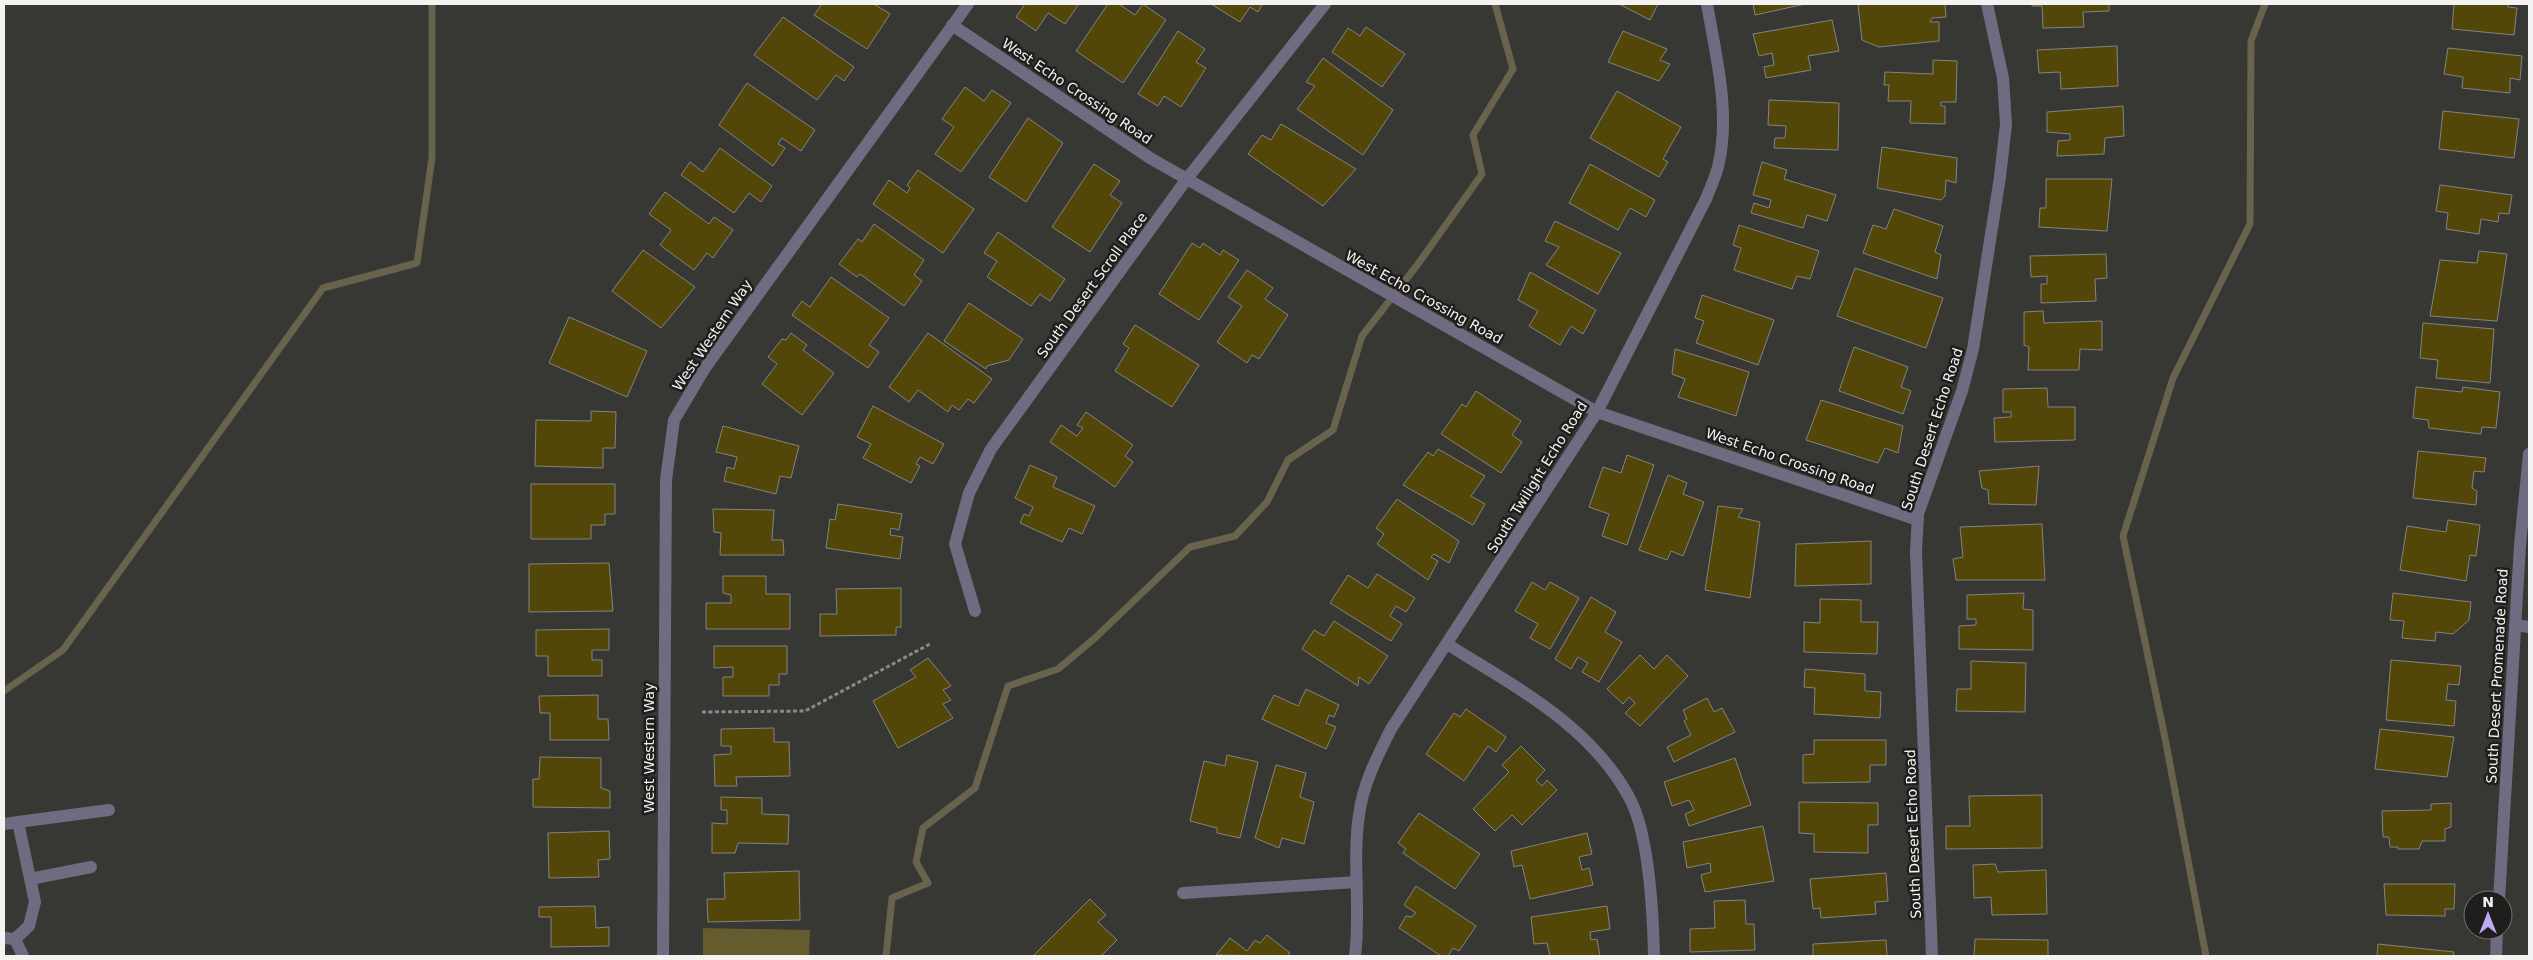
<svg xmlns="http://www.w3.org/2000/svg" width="2533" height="960" viewBox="0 0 2533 960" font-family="'DejaVu Sans',sans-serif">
<rect width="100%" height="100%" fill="#373734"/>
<!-- green -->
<path fill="#645b2e" d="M703,928l107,2 -1,26h-106z"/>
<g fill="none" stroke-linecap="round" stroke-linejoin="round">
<!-- stream -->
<path stroke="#67634d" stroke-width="7" d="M4,691l59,-41 260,-362 94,-25 15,-105v-154
M886,956l6,-58 36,-15 -12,-21 7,-34 52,-40 33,-102 50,-17 37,-31 95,-91 45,-11 32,-34 21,-42 45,-30 29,-94 56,-72 64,-90 -9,-39 40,-66 -18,-65
M2206,956l-41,-218 -42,-202 50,-158 77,-154 1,-183 14,-37"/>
</g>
<!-- building -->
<path fill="#524709" stroke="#848380" d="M822,4h52l16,10 -23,35 -53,-34z
M1025,4h54l-14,20 -17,-11 -12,18 -20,-14z
M1108,4h11l16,11 8,-11 23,16 -43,63 -47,-32z
M1211,4h52l-5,8 -8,-5 -10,15z
M1619,4h39l-8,16z
M1753,4h52l-50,11z
M1866,4h79l1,13 -14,1 -2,4h9v19l-60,6 -17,-7 -4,-35z
M2032,4h77v7l-26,1 1,15 -41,1 -1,-22h-10z
M2454,4h54v3l9,1 -3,27 -62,-6z
M783,17l71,50 -10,14 -8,-6 -19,25 -63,-45z
M1832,20l7,31 -31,5 3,14 -45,8 -2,-11 10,-2 -2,-12 -13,3 -6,-22z
M1366,27l39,27 -23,33 -50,-35 16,-24 12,8z
M1178,31l27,18 -9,13 10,6 -25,39 -17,-11 -6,10 -20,-12z
M1623,31l44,18 -7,11 10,4 -11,17 -51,-19z
M2117,46l1,40 -57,3 -1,-17 -21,1 -2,-23z
M2448,48l74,8 -2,24 -10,-2v15l-48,-5 1,-11 -19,-3z
M1323,58l70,52 -30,45 -66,-46 18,-23 -9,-4z
M1933,60l24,1 -1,41h-15v4h4v18l-35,-1 1,-22h-23l1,-16h-5l1,-13 48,2z
M747,83l68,47 -14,21 -19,-13 -4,6 7,4 -12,18 -54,-41z
M965,87l19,14 8,-11 19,13 -50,69 -26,-18 19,-27 -12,-8z
M1617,91l64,36 -18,32 5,3 -9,15 -69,-39z
M1769,100l70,3 -1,47 -64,-2 1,-10h10l1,-12 -18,-1z
M2123,106l1,30 -19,2 -1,16 -47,2 1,-15 12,-1v-6l-23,-2v-20z
M2443,111l76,8 -5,39 -75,-9z
M1028,118l35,25 -37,59 -37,-25z
M1281,124l75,45 -33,37 -75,-52 14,-19 9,5z
M1882,147l75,11 -1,25 -10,-3 -1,16 -4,4 -64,-12z
M720,148l52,38 -11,16 -12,-9 -15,20 -53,-38 9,-13 13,10z
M1762,162l25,8 -3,9 52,16 -9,26 -20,-6 -4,13 -52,-15 3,-10 15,5 2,-8 -18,-5z
M1094,164l26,17 -10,14 12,8 -32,49 -38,-25z
M1590,164l65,36 -9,17 -16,-9 -12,22 -49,-27z
M918,170l56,39 -31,44 -70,-49 16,-24 18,13 3,-5 -3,-3z
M2046,179h66l-5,52 -68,-4 1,-19h6z
M2440,185l72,10 -3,19 -10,-1 -1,9 -17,-3 -2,15 -33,-5 2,-16 -12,-2z
M665,192l44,32 5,-7 19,13 -20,28 -6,-5 -13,17 -34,-25 11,-15 -22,-16z
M1894,209l49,17 -8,26 6,3 -4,24 -74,-26 10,-28 13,4z
M1555,221l66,32 -23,41 -52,-29 13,-18 -14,-6z
M874,224l50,36 -10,15 8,6 -18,25 -44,-32 -3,3 -18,-13 19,-25 4,3z
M1739,225l80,26 -9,28 -13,-3 -5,13 -58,-19 7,-22 -8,-3z
M998,232l67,47 -15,22 -10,-7 -9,12 -44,-29 10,-16 -13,-8z
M1192,243l8,5 3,-5 17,12 3,-5 16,10 -40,60 -40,-26z
M643,250l52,37 -34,41 -49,-37z
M2479,251l28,3 -10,67 -67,-5 10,-56 37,3z
M2106,254l1,24 -12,1 1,22 -55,2v-19h6v-8l-16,1 -1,-21z
M1855,268l88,30 -17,50 -89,-32z
M1247,270l26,18 -8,11 23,16 -29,44 -7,-4 -5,8 -30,-21 25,-36 -14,-9z
M1530,272l66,38 -13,24 -12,-8 -11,19 -31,-19 9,-15 -20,-11z
M831,277l58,41 -20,27 10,7 -11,16 -76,-53 10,-14 8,6z
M1702,295l72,25 -16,45 -62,-22 8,-22 -9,-3z
M969,303l54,36 -14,21 -22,6 -1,3 -42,-28z
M2043,311l1,12 58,-2v29l-22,-1 -1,21h-51l1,-23 -5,-2v-33z
M569,317l78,34 -20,46 -78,-34z
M2423,323l71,6 -4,54 -54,-5 2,-18 -18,-2z
M1135,325l64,40 -27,42 -57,-36 14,-23 -6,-4z
M791,333l16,12 -4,5 31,23 -32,42 -40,-31 15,-20 -9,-7 14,-18 4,1z
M928,333l64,46 -18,24 -6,-4 -9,11 -7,-5 -4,7 -30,-22 -9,12 -20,-15z
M1854,347l54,20 -7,20 10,4 -8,23 -64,-23z
M1675,349l74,23 -13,44 -58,-19 7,-18 -13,-5z
M2416,387l46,5 1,-5 37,5 -4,36 -14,-1 -1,7 -52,-6 -1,-8 -15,-2z
M2047,388l1,19h27v33l-80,2 -1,-24 17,-1v-5h-8v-23z
M1476,391l45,30 -9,14 10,7 -21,31 -60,-39 21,-30 4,3z
M1821,400l82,26 -5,27 -13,-5 -7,15 -72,-23z
M873,406l71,38 -11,20 -13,-7 -4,7 4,2 -9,17 -48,-25 8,-14 -14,-7z
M591,411l25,1 -1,36h-12v20l-68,-2 1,-46 55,1z
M1086,412l47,33 -8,11 8,6 -18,25 -65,-45 11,-17 16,11 6,-8 -6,-3z
M723,426l76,20 -8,32 -11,-2 -4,18 -52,-13 3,-14 7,2 3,-12 -21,-5z
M1438,449l47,27 -14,20 14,8 -12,21 -70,-40 25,-33 5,4z
M2418,451l68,7 -2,14 -10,-1 -2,17 5,3 -1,14 -63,-7z
M1627,455l27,10 -27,80 -25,-9 7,-22 -20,-7 14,-40 18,6z
M1030,465l27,12 -4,10 42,19 -13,28 -13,-6 -7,14 -42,-19 4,-9 5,2 4,-9 -18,-9z
M2039,466l-3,39 -47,-1 -1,-14 -6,-2 -3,-17z
M1668,475l19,8 -4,11 21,8 -21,54 -12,-5 -4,9 -28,-10z
M531,484h84v30h-10v11h-14v14h-60z
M1397,499l62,42 -10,22 -15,-9 -3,3 7,4 -10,19 -51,-36 7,-10 -8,-6z
M838,504l64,10 -3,16 -8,-2 -1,7 13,2 -3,22 -74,-11 4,-29 5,1z
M1718,506l25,3 -5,8 22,5 -10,76 -45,-8z
M713,509l61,1 -2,30h11l1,15h-64l1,-22 -7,-1z
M2448,520l32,5 -4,31 -6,-1 -4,26 -66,-11 7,-44 39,6z
M2042,524l3,56h-89l-3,-21 10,-2 -3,-30z
M1871,541v43l-76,2 1,-42z
M609,563l4,48 -84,1v-48z
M1377,574l38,24 -9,14 -10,-6 -6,10 12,8 -11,17 -61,-38 18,-28 20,13z
M723,576h43v18h24v35h-84v-26h25v-8l-8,-2z
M1532,582l13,8 5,-8 29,16 -29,51 -20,-11 8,-14 -23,-13z
M901,588v39h-5v8l-76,1v-22h17l-1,-25z
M2024,593l-1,16 10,1v40l-74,-1v-23l17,-1v-6h-9v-24z
M2393,593l78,9 -2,18 -16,14 -17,-2 -1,9 -33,-3 2,-17 -14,-1z
M1591,597l25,15 -11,20 17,10 -23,40 -17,-10 6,-9 -10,-6 -7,12 -16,-10z
M1820,599l41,1v22h17l-1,32 -73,-2v-30l16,1z
M1334,621l54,35 -19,28 -10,-7 -1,9 -56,-37 12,-19 10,6z
M609,629v21h-17v10h10v16h-54v-20h-12v-26z
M714,646h73v28h-8v11h-10v11h-46v-19h10v-10l-19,1z
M1640,655l14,14 13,-14 21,21 -48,50 -15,-13 10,-10 -6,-6 -6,7 -16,-15z
M928,658l23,28 -8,4 8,10 -8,4 10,14 -55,30 -25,-47 43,-24 -6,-7z
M2391,660l70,6 -2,19 -11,-1 -2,16 10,1 -2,25 -68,-6z
M1971,661l55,2 -1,49 -69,-1 1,-22h14z
M1805,669l60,5v17l16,1 -1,26 -66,-4 1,-26 -11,-1z
M1306,689l33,16 -5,12 -5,-2 -3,8 10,4 -10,22 -64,-30 12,-24 24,11z
M598,695v24h10l1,21h-59v-27h-10l-1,-17z
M1707,698l7,14 8,-4 13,24 -61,30 -7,-15 24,-12 -7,-14 3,-2 -4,-9z
M1466,709l40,28 -10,15 -8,-6 -24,35 -38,-27 28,-41 6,4z
M774,728v14h15l1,34 -54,1 1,9h-22l-1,-31 17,-1v-8h-10v-17z
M2380,729l74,8 -7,40 -72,-8z
M1814,740h72v25h-16v17l-67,1v-28l11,-1z
M1521,746l24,24 -9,10 6,6 5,-6 10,10 -35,35 -10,-10 -17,16 -22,-22 36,-37 -7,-7z
M1227,755l31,7 -18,76 -23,-5v-5l-27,-7 14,-60 21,5z
M540,757l61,1v30l9,3v17l-77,-1v-28h6z
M1735,758l16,47 -62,21 -4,-12 9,-4 -5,-10 -17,6 -8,-24z
M1276,765l30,8 -6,24 14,5 -10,42 -22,-6 -3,10 -24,-10z
M2042,795v53l-96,1v-23h24l-1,-30z
M721,797l41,1v16l27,1 -1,29 -50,-1 -3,10h-23v-30l15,1v-14h-6z
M1799,802l79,1v22h-10v28l-54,-1v-18l-15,-1z
M2451,803v24l-6,2v12h-23l-3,8h-21v-2h-8l-1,-10h-6l-1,-26 49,-1v-6z
M1419,813l61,41 -25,35 -52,-36 3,-4 -8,-6z
M1763,826l11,55 -69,11 -4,-17 10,-3 -1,-9 -23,5 -4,-26z
M609,831l1,28 -12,1 1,17 -50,1 -1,-45z
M1587,833l5,21 -13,3 3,13 7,-2 4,17 -63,14 -8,-34 -8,2 -3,-16z
M1995,864l3,8 48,-2 1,44 -55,1 -1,-18 -17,1 -1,-33z
M799,871l1,49 -92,2 -1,-23h18l-1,-26z
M1886,873l2,28 -13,1 1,12 -55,4 -1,-10 -7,1 -3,-30z
M2384,884h71l-1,25h-9v7l-59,-1z
M1416,886l60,40 -17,25 -6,-3 -5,8h-7l-42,-28 7,-12 5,1 5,-4 -12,-8z
M1090,899l16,16 -8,7 19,18 -16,16h-68z
M1745,900l1,24h8l1,26 -65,2v-23l25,-1 -1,-27z
M595,906l1,22 13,-1v19l-58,1v-30h-12v-10z
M1607,906l3,23 -20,3 1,8 6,-1 3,17h-50l-3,-13 -13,1 -3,-27z
M1267,935l23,18 -3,3 -71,-1 14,-17 17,13 8,-11 5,3z
M1975,939l73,1v16h-74z
M1886,940l1,16h-74v-12z
M2378,944l76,8 -1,4h-76z"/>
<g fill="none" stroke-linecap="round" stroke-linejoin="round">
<!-- path -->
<path stroke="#8a8987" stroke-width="3" stroke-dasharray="4 2.5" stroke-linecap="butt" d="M702,712l103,-1 125,-67"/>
<!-- minor -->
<path stroke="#706b81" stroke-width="12" d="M952,25l198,133 447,254 321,108
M975,611l-20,-67 14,-51 22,-44 195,-269 139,-176
M2515,625l14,2
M1447,644c68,43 144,81 183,155 19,36 23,116 24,157
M4,824l14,-2
M30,879l61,-12
M1183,893l174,-11
M2499,900l21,-355 9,-91
M4,938l11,1 8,17
M15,939l14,-13 6,-24 -17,-80 91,-12
M663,956l3,-476 8,-60 31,-52 263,-364
M1355,956c6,-46 -3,-95 4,-141 4,-31 18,-58 32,-86l206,-317 109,-213c4,-10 9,-21 12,-32 13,-54 -2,-110 -11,-163
M1932,956l-16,-404 2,-38 44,-123 11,-42 27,-172 6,-53 -3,-46 -16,-74
M2496,956l1,-26"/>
</g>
<g text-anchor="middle" stroke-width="5" stroke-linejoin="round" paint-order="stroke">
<!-- street labels -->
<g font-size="14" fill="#f4f3f2" stroke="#1f1e1d">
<text transform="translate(1077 91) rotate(34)" y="5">West Echo Crossing Road</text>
<text transform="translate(1092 285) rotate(-54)" y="5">South Desert Scroll Place</text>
<text transform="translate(1424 297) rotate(29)" y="5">West Echo Crossing Road</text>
<text transform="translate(712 335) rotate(-56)" y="5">West Western Way</text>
<text transform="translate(1932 429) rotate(-72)" y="5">South Desert Echo Road</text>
<text transform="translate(1790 461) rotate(19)" y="5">West Echo Crossing Road</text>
<text transform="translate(1537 477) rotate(-58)" y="5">South Twilight Echo Road</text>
<text transform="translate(2497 676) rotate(-87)" y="5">South Desert Promenade Road</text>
<text transform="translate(649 748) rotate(-90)" y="5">West Western Way</text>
<text transform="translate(1913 834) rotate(-92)" y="5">South Desert Echo Road</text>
</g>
</g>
<!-- border -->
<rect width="2533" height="960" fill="none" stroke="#f4f3f2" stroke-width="10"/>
<!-- north arrow -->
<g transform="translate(2488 915)"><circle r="24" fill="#1f1e1d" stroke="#747372"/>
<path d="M0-4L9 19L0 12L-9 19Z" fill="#bea9f5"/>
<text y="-8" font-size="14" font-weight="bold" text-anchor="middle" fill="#f4f3f2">N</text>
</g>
</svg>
